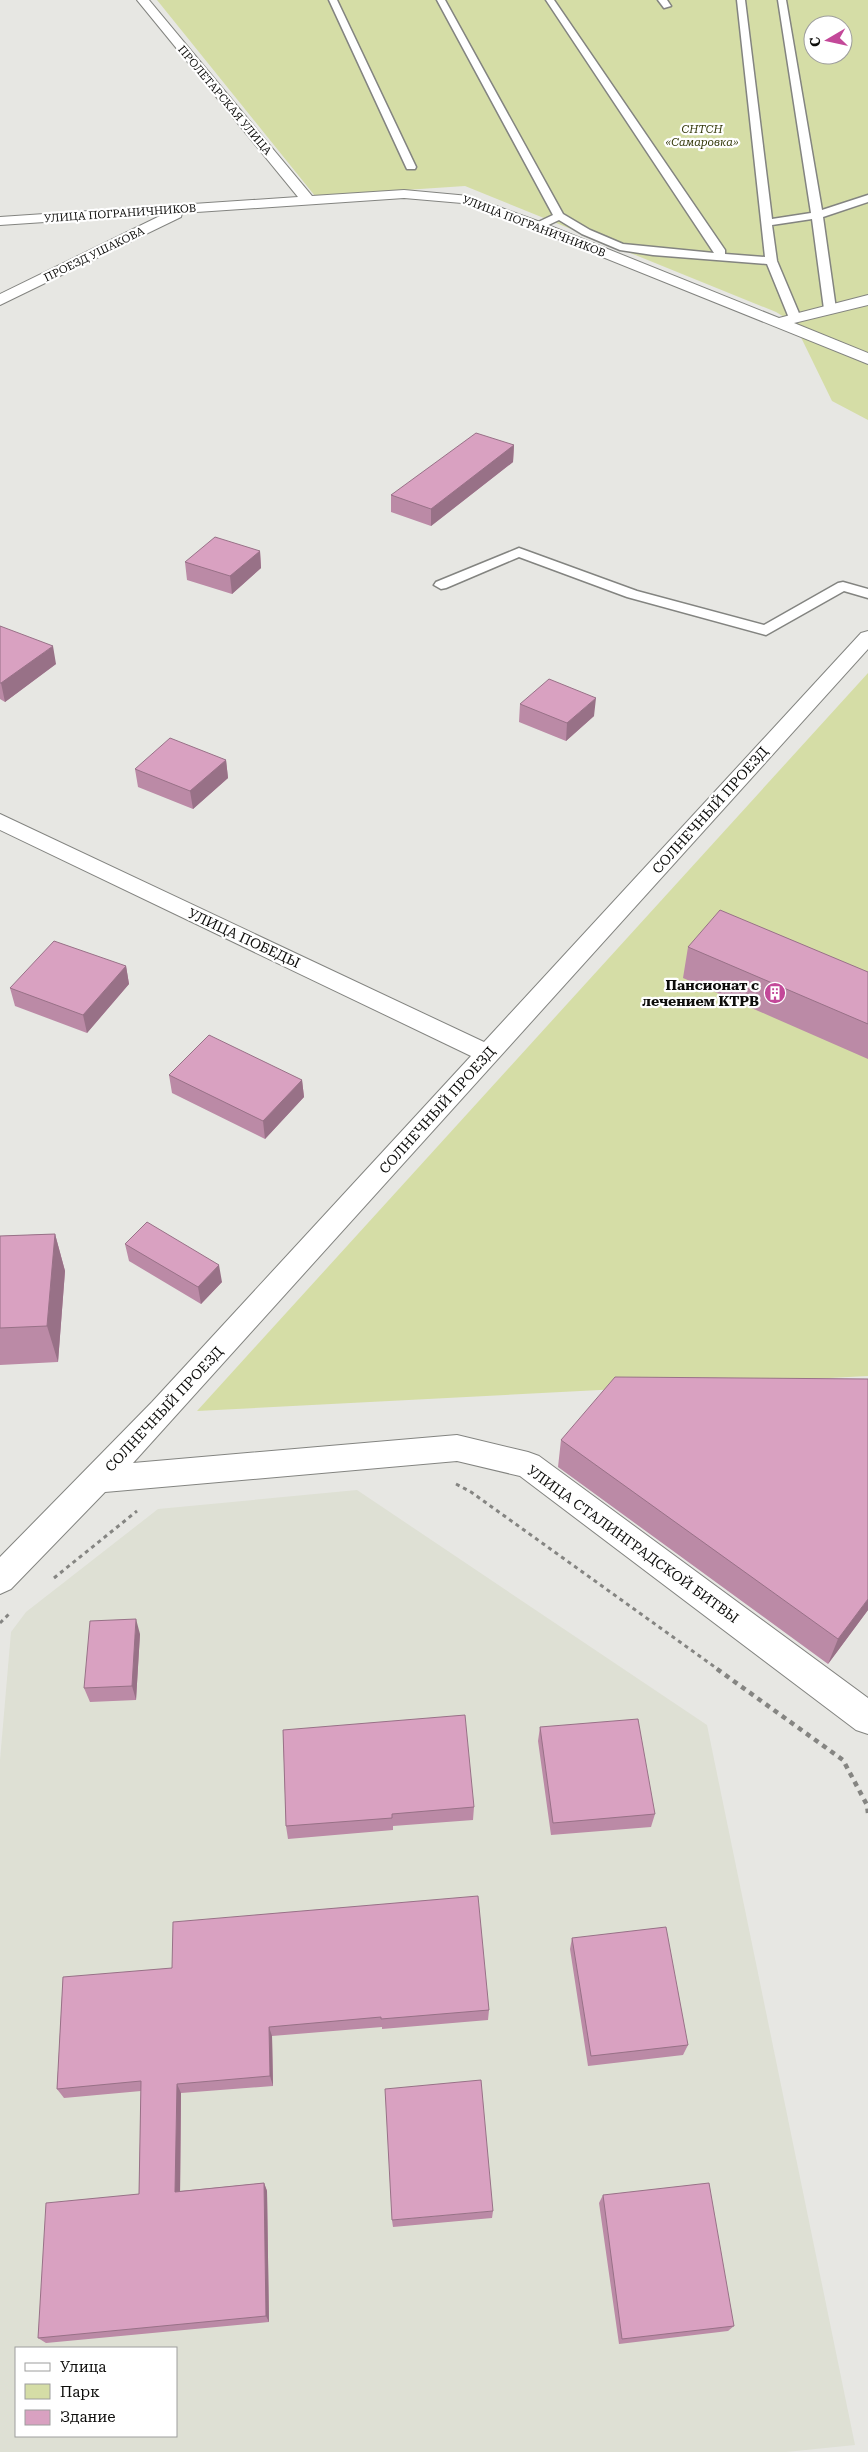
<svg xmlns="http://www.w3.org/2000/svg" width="868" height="2452" viewBox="0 0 868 2452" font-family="'Roboto Serif',serif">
<rect width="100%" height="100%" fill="#e7e7e3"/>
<!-- built -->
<path fill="#dee0d4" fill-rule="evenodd" d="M357,1490l350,235 148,720 -69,7h-786v-692l11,-128 15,-20 132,-103zM16,2348h160v88h-160z"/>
<!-- green -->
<path fill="#d5dda6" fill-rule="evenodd" d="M157,0h711v420l-36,-19 -38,-78 -18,-11 -311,-126 -150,10zM813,25h30v30h-30z
M868,673v703l-671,35z"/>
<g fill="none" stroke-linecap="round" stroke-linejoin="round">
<!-- service casing -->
<g stroke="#838480" stroke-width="3">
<path id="service" d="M329,0h8l79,167 -1,2h-8l-1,-2z
M437,0h8l118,214 27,16 33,14 91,9 -168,-253h8l171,250v4l40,3 -28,-257h8l27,219 39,-6 -33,-213h8l36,210 46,-15v7l-45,15 13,92 -2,3 -4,1 -6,-4 -12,-90 -40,6 5,36 24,57 -6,4 -6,-4 -22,-54 -114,-9 -33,-5 -38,-16 -23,-14 -17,8h-8v-4l19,-9z
M658,0h9l4,6 -7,2z
M519,548l118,43 127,34 74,-42 5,-1 25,7v9l-24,-7 -78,44 -139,-38 -108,-40 -73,31 -5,1 -7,-4 2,-3z"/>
</g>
<!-- minor casing -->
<g stroke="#838480" stroke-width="2">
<path id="minor" d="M137,0h12l163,196 92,-6 65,6 74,27 236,95 89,-23v10l-74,18 74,30v11l-335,-135 -71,-26 -58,-5 -222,15 -1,4 -181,88v-11l164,-80 -164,11v-8l298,-20z
M868,631v18l-735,814 324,-28 71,17 11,4 329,242v36l-12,-4 -336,-254 -63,-15 -352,31 -94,97 -11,5v-37l152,-155 319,-346 -471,-226v-16l484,228 377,-409z"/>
</g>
<!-- path-far1 -->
<path stroke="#858582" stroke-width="3" stroke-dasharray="4 4" stroke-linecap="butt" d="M456,1484l15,8 248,178
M54,1578l83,-67
M0,1623l10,-10"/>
<!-- path -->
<path stroke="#858582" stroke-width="4.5" stroke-dasharray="5 5" stroke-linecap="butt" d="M717,1669l126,91 24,45 1,8"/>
<!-- service -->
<use href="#service" fill="#fff" fill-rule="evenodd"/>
<!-- minor -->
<use href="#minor" fill="#fff" fill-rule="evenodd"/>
</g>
<!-- wall -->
<path fill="#bb8aa6" d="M514,445l-1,17 -82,64 -40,-14v-17z
M260,551l1,17 -29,26 -45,-14 -2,-18z
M0,626l56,38 -51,38 -5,-3z
M520,704l74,12 -28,25 -47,-19z
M226,760l2,18 -35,31 -55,-22 -3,-18z
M688,947l180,25v87l-185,-81z
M126,966l3,18 -42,49 -72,-27 -5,-18z
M169,1075l133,5 2,17 -39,42 -93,-46z
M55,1234l10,37 -7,91 -58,3v-129z
M125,1244l97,38 -21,22 -72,-43z
M561,1440l307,170 -40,54 -270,-197z
M140,1634l-4,66 -46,2 -6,-14z
M540,1727l115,87 -4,13 -100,8 -13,-94z
M283,1730l191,77 -1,13 -80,6v4l-105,9 -2,-13z
M572,1938l116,107 -5,10 -95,11 -18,-117z
M63,1977l426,33 -1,10 -106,9v-2l-110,9 1,50 -92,7 -1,98 84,-8 3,8 2,131 -223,21 -8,-5 101,-144 2,-103 -77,7 -7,-9z
M603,2195l131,131 -6,5 -109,13 -20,-141z
M493,2211l-1,7 -99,9 -1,-7z"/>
<!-- shaded-wall -->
<path fill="#987187" d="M514,445l-1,17 -82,64v-17z
M260,551l1,17 -29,26 -2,-18z
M53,646l3,18 -51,38 -4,-19z
M596,698l-2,18 -28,25 1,-18z
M226,760l2,18 -35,31 -3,-18z
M126,966l3,18 -42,49 -4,-18z
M302,1080l2,17 -39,42 -2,-18z
M55,1234l10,37 -7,91 -11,-36z
M219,1265l3,17 -21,22 -3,-17z
M868,1599v11l-40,54 10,-25z
M136,1619l4,15 -4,66 -4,-14z
M269,2027l3,9 1,50 -3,-10z
M177,2084l4,9 -1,106 -5,-7z
M264,2183l3,8 2,131 -3,-6z"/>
<!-- building -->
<path fill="#d9a1c1" stroke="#987187" d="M476,433l38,12 -83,64 -40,-14z
M215,537l45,14 -30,25 -45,-14z
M0,626l53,20 -52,37h-1z
M549,679l47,19 -29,25 -47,-19z
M170,738l56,22 -36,31 -55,-22z
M720,910l148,62v52l-180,-77z
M54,941l72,25 -43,49 -73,-27z
M209,1035l93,45 -39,41 -94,-46z
M147,1222l72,43 -21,22 -73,-43z
M55,1234l-8,92 -47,2v-92z
M615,1377l253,2v220l-30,40 -277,-199z
M136,1619l-4,67 -48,2 6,-67z
M465,1715l9,92 -82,7v4l-106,8 -3,-96z
M638,1719l17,95 -102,9 -13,-96z
M478,1896l11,114 -108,9v-2l-112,10 1,49 -93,8 -2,108 89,-9 2,133 -228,22 8,-135 93,-9 2,-113 -84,8 6,-112 109,-9 1,-46z
M666,1927l22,118 -97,11 -19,-118z
M481,2080l12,131 -101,9 -7,-131z
M709,2183l25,143 -112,13 -19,-144z"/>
<!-- icons -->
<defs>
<g id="building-disc" transform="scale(1.125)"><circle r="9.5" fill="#c34899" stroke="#fff"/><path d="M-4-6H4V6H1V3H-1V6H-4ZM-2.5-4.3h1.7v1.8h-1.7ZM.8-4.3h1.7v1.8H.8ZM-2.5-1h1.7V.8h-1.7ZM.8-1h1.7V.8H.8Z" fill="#fff"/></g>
</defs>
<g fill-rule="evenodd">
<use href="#building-disc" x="775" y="993"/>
</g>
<g text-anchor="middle" stroke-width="4.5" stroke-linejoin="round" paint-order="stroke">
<!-- far-street labels -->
<g font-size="11" fill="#0d0d0b" stroke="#fff">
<text transform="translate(225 100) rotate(50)" y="4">ПРОЛЕТАРСКАЯ УЛИЦА</text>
<text transform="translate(120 213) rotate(-4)" y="4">УЛИЦА ПОГРАНИЧНИКОВ</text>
<text transform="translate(534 226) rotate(21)" y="4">УЛИЦА ПОГРАНИЧНИКОВ</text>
<text transform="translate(94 254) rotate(-26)" y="4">ПРОЕЗД УШАКОВА</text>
</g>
<!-- far-park labels -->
<g font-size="11" font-style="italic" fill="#333809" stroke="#fff">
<text x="702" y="133">СНТСН<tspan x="702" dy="13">«Самаровка»</tspan></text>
</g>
<!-- street labels -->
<g font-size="14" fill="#0d0d0b" stroke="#fff">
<text transform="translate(710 810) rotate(-48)" y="5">СОЛНЕЧНЫЙ ПРОЕЗД</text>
<text transform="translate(244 938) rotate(25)" y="5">УЛИЦА ПОБЕДЫ</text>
<text transform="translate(437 1110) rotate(-48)" y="5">СОЛНЕЧНЫЙ ПРОЕЗД</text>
<text transform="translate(164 1409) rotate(-47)" y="5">СОЛНЕЧНЫЙ ПРОЕЗД</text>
<text transform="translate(633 1544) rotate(36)" y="5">УЛИЦА СТАЛИНГРАДСКОЙ БИТВЫ</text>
</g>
<!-- poi labels -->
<g font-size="14" font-weight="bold" fill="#0d0d0b" stroke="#fff" text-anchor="end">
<text x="759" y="990">Пансионат с<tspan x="759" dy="16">лечением КТРВ</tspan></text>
</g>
</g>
<!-- legend -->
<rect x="15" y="2347" width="162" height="90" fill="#ffffff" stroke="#9e9e9d"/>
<rect x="25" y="2363" width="25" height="8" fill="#ffffff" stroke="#9e9e9d"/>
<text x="60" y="2372" font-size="15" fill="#0d0d0b">Улица</text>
<rect x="25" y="2384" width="25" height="15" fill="#d5dda6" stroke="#9e9e9d"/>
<text x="60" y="2397" font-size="15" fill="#0d0d0b">Парк</text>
<rect x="25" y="2410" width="25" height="15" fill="#d9a1c1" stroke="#9e9e9d"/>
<text x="60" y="2422" font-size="15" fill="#0d0d0b">Здание</text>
<!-- north arrow -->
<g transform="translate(828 40) rotate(261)"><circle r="24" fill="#ffffff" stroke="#9e9e9d"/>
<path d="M0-4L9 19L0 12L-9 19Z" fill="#c34899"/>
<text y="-8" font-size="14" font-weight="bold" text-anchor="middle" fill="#0d0d0b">С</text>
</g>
</svg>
